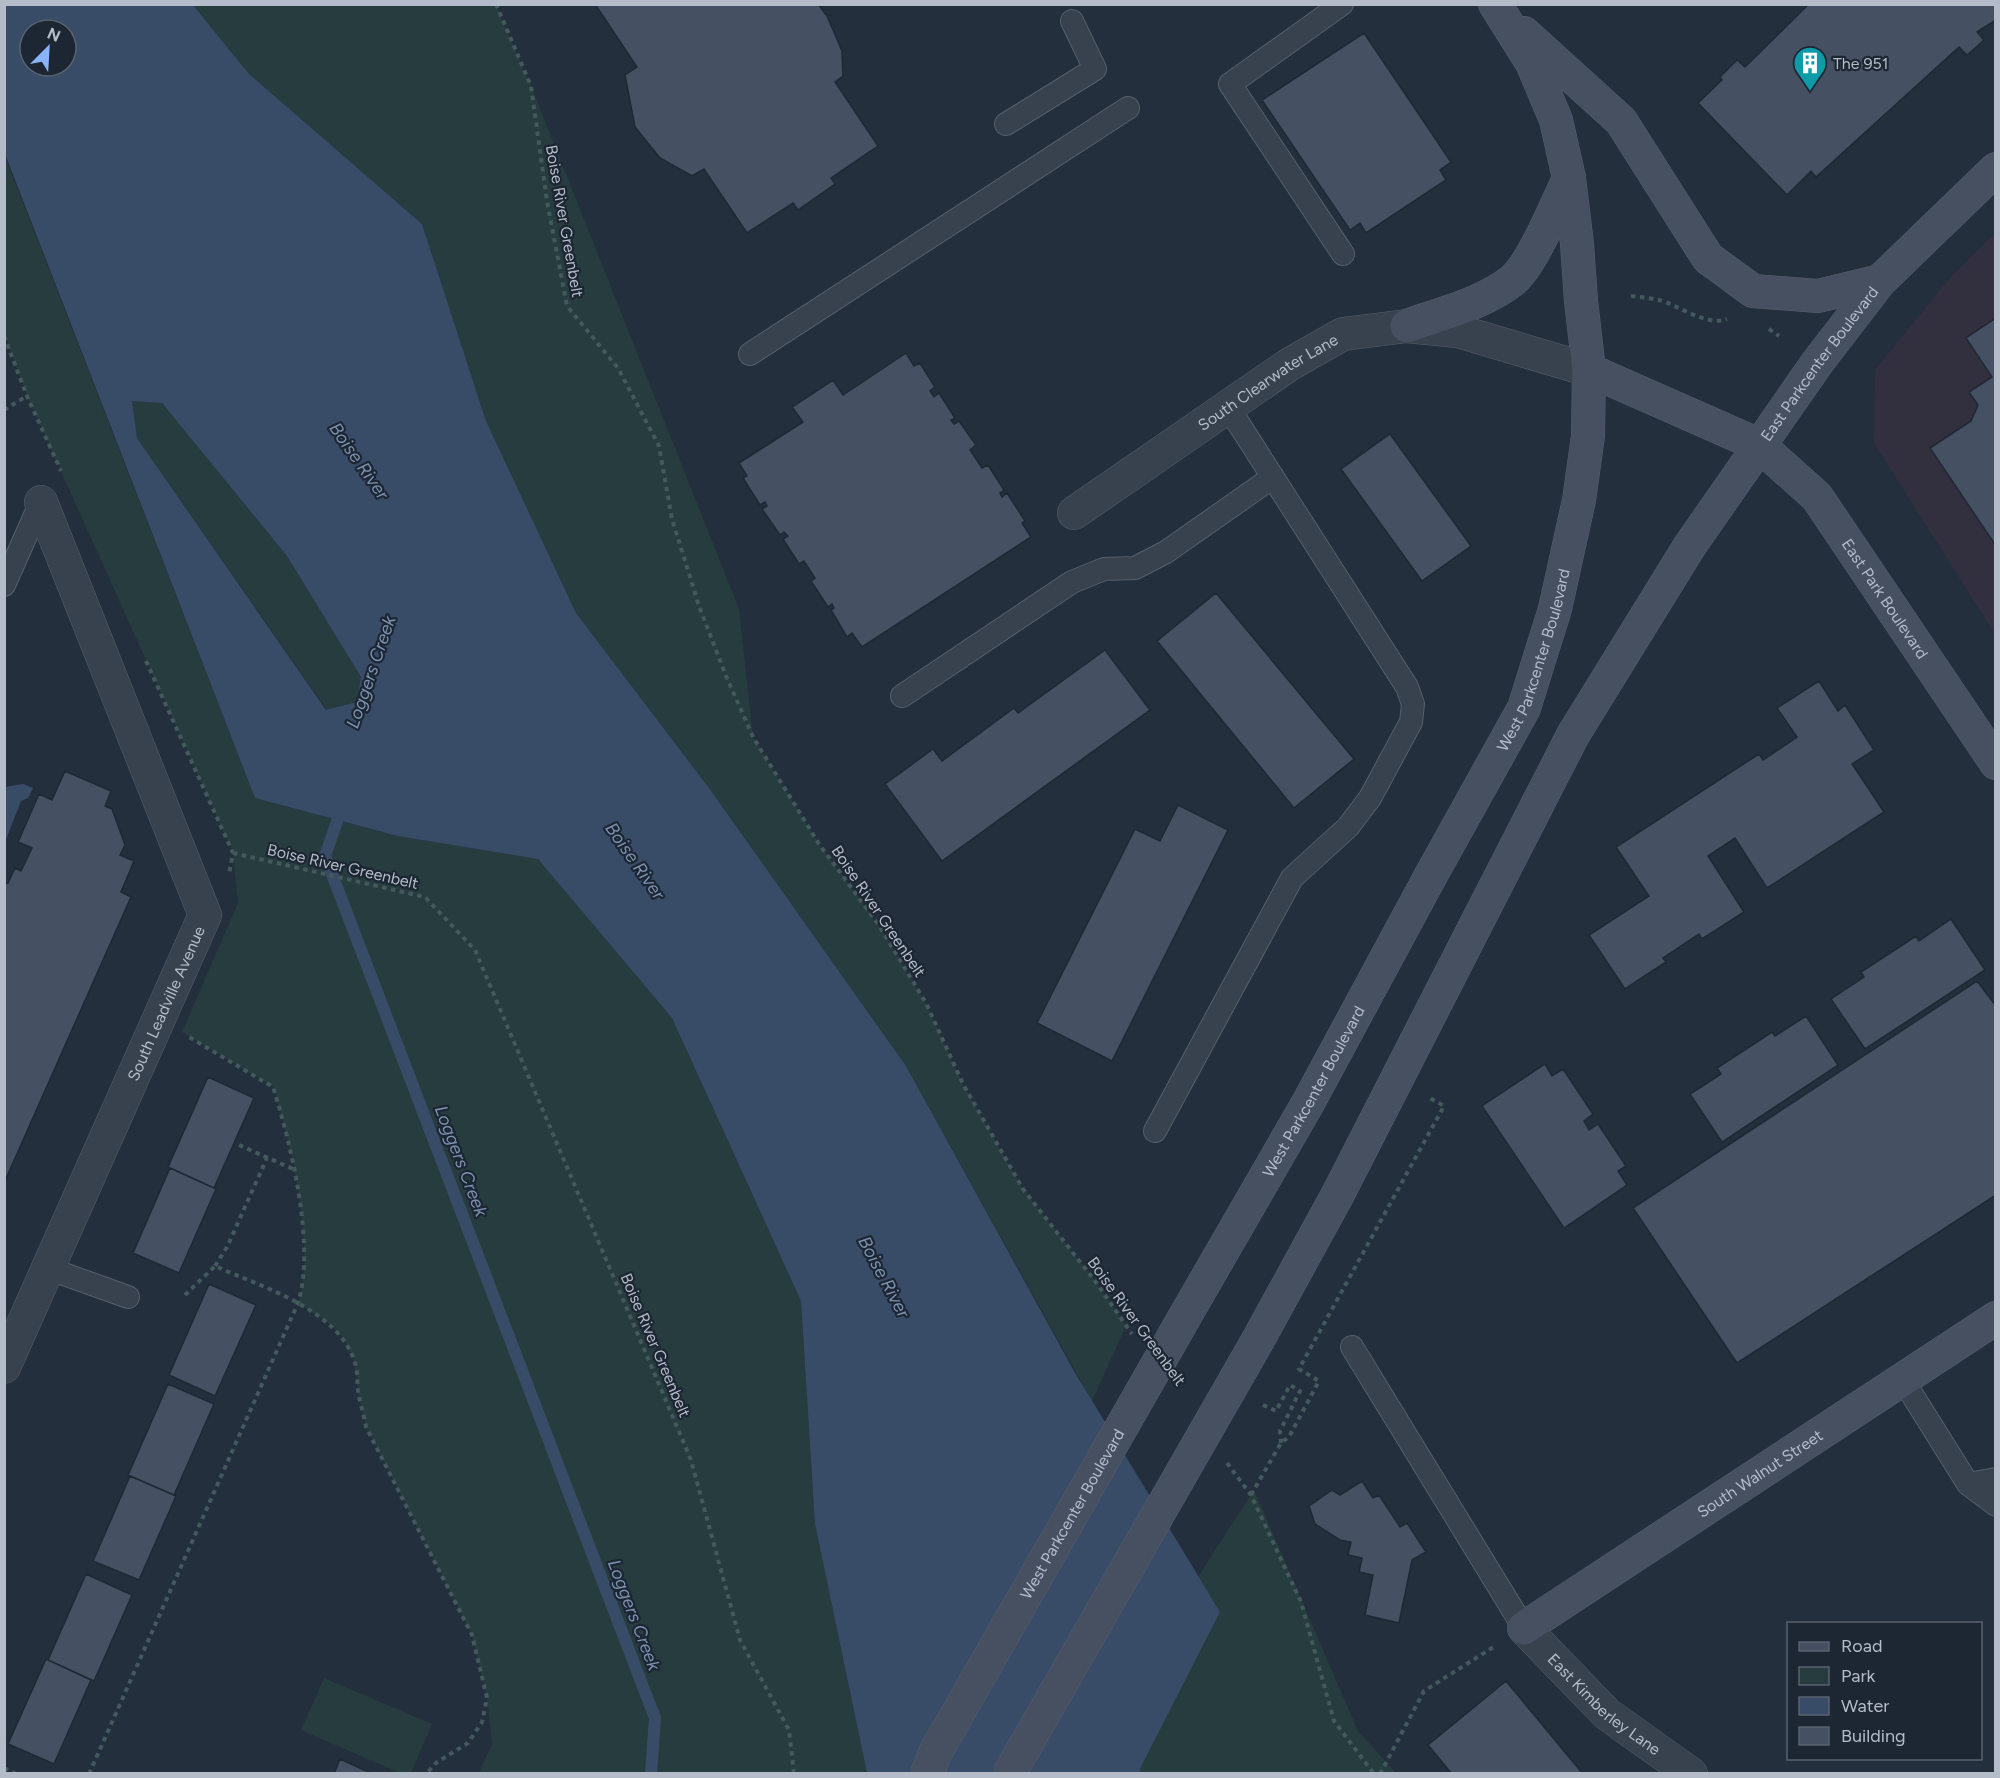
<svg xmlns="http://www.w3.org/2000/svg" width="2000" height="1778" viewBox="0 0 2000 1778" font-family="Figtree,sans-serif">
<rect width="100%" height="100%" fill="#242f3e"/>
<!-- medical -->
<path fill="#32303f" d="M1995,233v401l-121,-191 1,-73 75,-92z"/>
<!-- green -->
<path fill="#263c3f" d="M193,5h303l35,81 208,523 14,128 66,107 59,80 48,79 37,81 60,105 72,92 29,42 1,5 -33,73 -186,-335 -197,-278 -133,-175 -90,-192 -64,-197 -173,-150z
M4,154l251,644 143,38 140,23 134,159 129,283 14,223 52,249h-388l13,-29 -5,-47 -15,-62 -106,-208 -8,-34 -3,-30 -13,-27 -16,-15 -28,-18c18,-57 -7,-159 -25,-216l-91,-55 56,-129 -5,-50 -206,-457 -22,-60z
M132,400l30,3 125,153 74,121 -4,25 -30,8 -190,-272z
M1254,1490l104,241 38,42 -255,1 -1,-5 80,-157 -22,-35z
M324,1678l108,46 -21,49h-11l-99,-43z"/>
<!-- water -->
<path fill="#394c67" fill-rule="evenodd" d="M4,5h189l56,69 173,150 64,197 90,192 133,175 197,278 168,305 146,241 -80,157 1,4h-274l-52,-249 -14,-223 -129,-283 -134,-159 -140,-23 -143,-38 -250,-644zM30,30h36v36h-36zM132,401l30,2 125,153 74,121 -4,25 -31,8 -189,-272z
M23,784l10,4 -5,10 -7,3 -16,41v-55z"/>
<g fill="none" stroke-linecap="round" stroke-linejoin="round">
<!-- stream -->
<path stroke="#394c67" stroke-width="12" d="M342,807l-17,49 330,862 -4,56"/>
</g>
<!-- building -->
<path fill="#455162" stroke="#1f2835" stroke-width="1.5" d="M595,4h223l9,12 15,35 1,25 -8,6 43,64 -47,32 4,6 -37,26 -5,-7 -46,30 -43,-64 -12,7 -32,-18 -25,-31 -10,-52 12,-8z
M1809,4h187v16l-19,12 7,8 -10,9 -7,6 -8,-8 -143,130 -5,-6 -24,24 -89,-92 24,-23 -2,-3 17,-17 8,7z
M1364,33l87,129 -11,8 6,10 -80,53 -6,-10 -10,7 -88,-130z
M1996,318v228l-66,-98 41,-27 7,-16 -9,-13 23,-15 -26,-39z
M906,353l8,13 6,-3 15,24 -5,4 4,6 5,-4 16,25 -4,2 3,4 5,-3 17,24 -6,5 12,18 6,-3 16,25 -4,3 2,4 5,-4 18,28 -3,2 9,14 -169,110 -10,-14 -5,4 -16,-27 3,-2 -2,-4 -4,3 -17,-26 4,-3 -11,-17 -5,3 -16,-25 5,-3 -4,-4 -4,3 -18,-26 5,-3 -2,-4 -5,3 -17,-27 4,-2 -8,-13 64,-41 -11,-15 41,-27 10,15z
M1390,434l81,112 -49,35 -81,-112z
M1216,593l138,166 -60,49 -137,-167z
M1105,650l45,60 -208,151 -57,-77 48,-35 9,12 72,-53 4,5z
M1819,681l19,30 7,-6 29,45 -22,14 32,48 -117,76 -32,-50 -27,18 36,56 -42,27 -3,-5 -36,24 3,4 -41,27 -36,-54 60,-39 -33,-49 143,-93 4,6 34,-23 -20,-29z
M65,771l46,20 -6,15 7,3 13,36 -5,10 14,6 -13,31 10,5 -127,286v-301l4,1 7,-15 6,3 11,-23 -14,-6 21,-48 13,6z
M1178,805l50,25 -116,231 -75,-38 98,-194 25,12z
M1951,919l34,51 -120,79 -34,-50 33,-22 -3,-5 55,-36 3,5z
M1977,981l19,25v189l-259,168 -104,-155z
M1806,1016l32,49 -116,77 -32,-48 31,-20 -4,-6 55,-36 3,4z
M1545,1064l7,12 11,-7 30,45 -9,7 5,9 9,-6 28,42 -8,5 9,14 -63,43 -82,-122z
M208,1077l46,21 -40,90 -46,-21z
M170,1168l46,21 -37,84 -46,-20z
M209,1284l47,21 -41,91 -46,-21z
M168,1384l46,20 -40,91 -46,-20z
M130,1476l46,20 -37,84 -46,-19z
M1362,1481l11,17 6,-3 21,32 7,-4 19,29 -14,8 -13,63 -34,-8 8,-40 -14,-3 3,-14 -14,-3 3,-13 -11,-2 -25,-16 -6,-18 23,-16 8,5z
M86,1574l46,21 -38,86 -46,-21z
M46,1659l45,21 -37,84 -46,-20z
M1506,1681l77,93h-131l-24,-29z
M340,1759l33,15h-39z"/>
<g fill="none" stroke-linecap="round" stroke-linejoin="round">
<!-- lane casing -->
<g stroke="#565f6c" stroke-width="24">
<path id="lane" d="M1342,4l-112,80 113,170
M1006,124l89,-55 -23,-48
M750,354l378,-246
M4,585l37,-83
M902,696l170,-114 32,-13 31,-1 31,-16 107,-75
M1155,1131l137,-253 56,-51 22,-29 41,-76 2,-18 -6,-17 -179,-280
M47,1268l81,29
M1352,1347l172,281
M1903,1380l65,104 28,21
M1968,1484l28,-5"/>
</g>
<!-- street casing -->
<g stroke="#565f6c" stroke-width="34">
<g id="street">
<path id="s1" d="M1074,513l216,-149 53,-30 64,-8 51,5 131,39"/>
<path id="s2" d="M4,1367l201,-452 -164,-413"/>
<path id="s3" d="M1524,1628l83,86 84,60"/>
</g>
</g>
<!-- secondary casing -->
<g stroke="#565f6c" stroke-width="34">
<g id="secondary">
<path d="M1524,33l97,88 87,137 45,33 65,5 62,-15"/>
<path d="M1407,326c35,-13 76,-22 106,-46 20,-17 44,-77 56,-102"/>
<path id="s4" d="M1589,370l170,75 58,52 179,266"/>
<path id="s5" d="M1184,1318l124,-215 122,-226 94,-169 31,-99 24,-109 9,-64 1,-66 -8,-69 -4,-57 -8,-66 -13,-58 -24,-57 -37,-59"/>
<path id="s6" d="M1258,1340l80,-146 235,-459 116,-188 128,-184 63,-82 116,-112"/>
<path id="s7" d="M1524,1628l472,-310"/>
</g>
</g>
<!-- path -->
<path stroke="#44595c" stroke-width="4" stroke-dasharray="4.5 4.5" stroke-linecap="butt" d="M496,4l35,82 16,115 20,105 51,62 41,78 13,73 27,87 27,70 27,61 66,107 59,80 48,79 37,81 60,105 72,92 37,53
M1631,296c9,1 19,2 28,4 19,5 48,27 68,19
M1769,329l10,7
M4,336l23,60 34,75
M4,410l23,-14
M146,661l87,192 -4,21
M233,853l192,44 50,53 216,510 49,180 49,90 5,44
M239,1145l54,24
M215,1266l12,-19 40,-89
M185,1295l30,-29c46,21 124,43 140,97 3,8 2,19 3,28 2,12 6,24 8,36l106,208 15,63 -5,24 -14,21 -32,20 -10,11
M1263,1405l13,6 14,-26 10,6 -20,40 1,12
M1227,1463l24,32 50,107 33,119 40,53
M1251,1495l30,-52 8,-6 30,-56 -20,-12 145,-263 -14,-8
M4,1768l12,6
M89,1774l209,-471c18,-57 -7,-159 -25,-216l-84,-50
M1380,1774l44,-83 71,-45"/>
<!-- lane -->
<use href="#lane" stroke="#38414e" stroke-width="22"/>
<!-- street -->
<use href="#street" stroke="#38414e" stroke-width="33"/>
<!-- secondary -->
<use href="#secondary" stroke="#465061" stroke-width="33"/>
<!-- secondary-bridge casing -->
<g stroke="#565f6c" stroke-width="34" stroke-linecap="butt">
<g id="secondary-bridge">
<path id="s8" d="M927,1774l8,-21 249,-435"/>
<path d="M1009,1774l249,-434"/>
</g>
</g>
<!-- secondary-bridge -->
<use href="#secondary-bridge" stroke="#465061" stroke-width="33"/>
</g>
<!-- icons -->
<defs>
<g id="building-pin" transform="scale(1.725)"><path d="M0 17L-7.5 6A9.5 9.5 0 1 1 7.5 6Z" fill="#0f9aa8" stroke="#1d2633"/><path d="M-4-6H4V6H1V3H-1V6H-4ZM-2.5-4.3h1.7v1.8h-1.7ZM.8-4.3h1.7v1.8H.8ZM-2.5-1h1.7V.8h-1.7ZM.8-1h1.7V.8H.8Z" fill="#fff"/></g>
</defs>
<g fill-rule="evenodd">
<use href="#building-pin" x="1810" y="63"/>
</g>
<g text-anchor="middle" stroke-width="4.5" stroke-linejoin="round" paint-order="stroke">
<!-- poi labels -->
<g font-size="16" fill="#b4bcc9" stroke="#1d2633" text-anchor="start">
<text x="1833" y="69">The 951</text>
</g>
<!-- street labels -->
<g font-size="16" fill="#b4bcc9" stroke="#1d2633">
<text transform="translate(565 221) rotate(80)" y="6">Boise River Greenbelt</text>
<text dy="6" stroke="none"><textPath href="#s6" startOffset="1128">East Parkcenter Boulevard</textPath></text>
<text dy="6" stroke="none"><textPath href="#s1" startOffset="234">South Clearwater Lane</textPath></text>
<text dy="6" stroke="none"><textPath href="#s4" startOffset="386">East Park Boulevard</textPath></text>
<text dy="6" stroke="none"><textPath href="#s5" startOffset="747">West Parkcenter Boulevard</textPath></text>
<text transform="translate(343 866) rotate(13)" y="6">Boise River Greenbelt</text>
<text transform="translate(879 911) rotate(56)" y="6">Boise River Greenbelt</text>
<text dy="6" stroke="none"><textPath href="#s2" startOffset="398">South Leadville Avenue</textPath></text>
<text dy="6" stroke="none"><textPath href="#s5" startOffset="261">West Parkcenter Boulevard</textPath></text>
<text transform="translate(1137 1321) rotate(54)" y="6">Boise River Greenbelt</text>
<text transform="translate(656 1345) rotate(67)" y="6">Boise River Greenbelt</text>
<text dy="6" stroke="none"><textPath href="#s7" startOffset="282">South Walnut Street</textPath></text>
<text dy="6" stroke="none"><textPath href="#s8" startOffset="298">West Parkcenter Boulevard</textPath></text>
<text dy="6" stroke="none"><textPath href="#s3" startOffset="111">East Kimberley Lane</textPath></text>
</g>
<!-- water labels -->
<g font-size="18" font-style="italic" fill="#7c92b1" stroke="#1d2633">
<text transform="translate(359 461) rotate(55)" y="6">Boise River</text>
<text transform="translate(371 672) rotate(-71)" y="6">Loggers Creek</text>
<text transform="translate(635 861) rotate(55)" y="6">Boise River</text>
<text transform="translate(461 1161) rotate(69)" y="6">Loggers Creek</text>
<text transform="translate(884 1277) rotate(62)" y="6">Boise River</text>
<text transform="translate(634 1615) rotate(69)" y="6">Loggers Creek</text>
</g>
</g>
<!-- border -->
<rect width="2000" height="1778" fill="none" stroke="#b4bcc9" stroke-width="12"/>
<!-- legend -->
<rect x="1787" y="1622" width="195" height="138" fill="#1d2633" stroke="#59626f" stroke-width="1.5"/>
<rect x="1799" y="1642" width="30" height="9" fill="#465061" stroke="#59626f" stroke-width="1.5"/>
<text x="1841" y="1652" font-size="18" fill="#b4bcc9">Road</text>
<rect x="1799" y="1667" width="30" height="18" fill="#263c3f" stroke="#59626f" stroke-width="1.5"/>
<text x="1841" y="1682" font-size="18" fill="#b4bcc9">Park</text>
<rect x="1799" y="1697" width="30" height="18" fill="#394c67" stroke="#59626f" stroke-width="1.5"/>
<text x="1841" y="1712" font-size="18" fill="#b4bcc9">Water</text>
<rect x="1799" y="1727" width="30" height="18" fill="#455162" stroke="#59626f" stroke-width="1.5"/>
<text x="1841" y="1742" font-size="18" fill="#b4bcc9">Building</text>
<!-- north arrow -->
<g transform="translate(48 48) rotate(24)"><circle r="28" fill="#1d2633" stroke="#59626f" stroke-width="1.5"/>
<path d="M0-4.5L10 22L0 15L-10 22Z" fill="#8ab4f8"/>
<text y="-9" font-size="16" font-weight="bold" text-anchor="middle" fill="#b4bcc9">N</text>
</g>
</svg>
